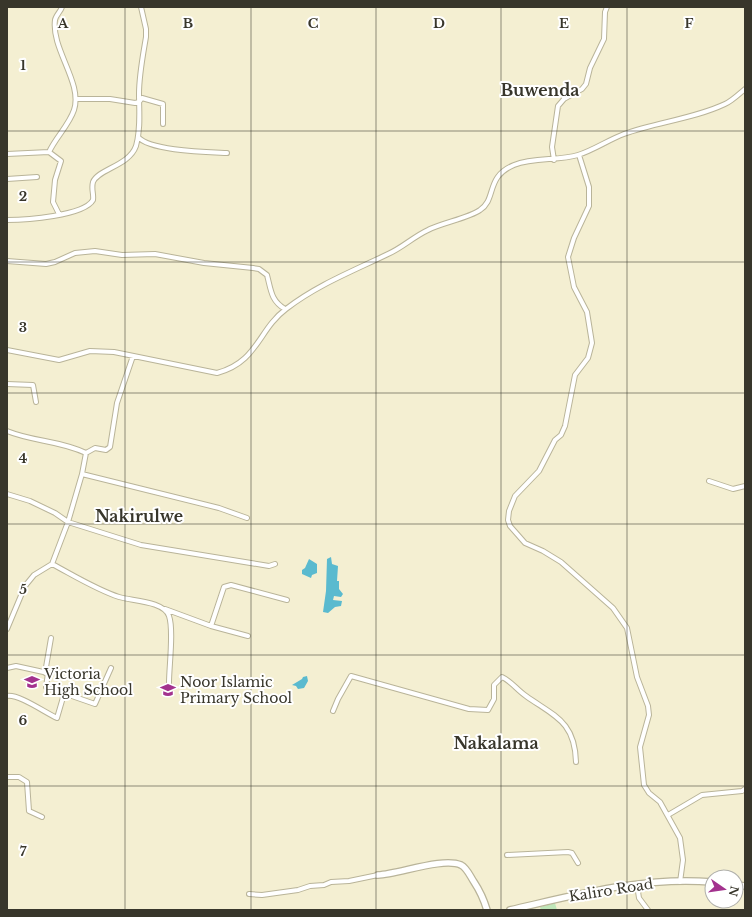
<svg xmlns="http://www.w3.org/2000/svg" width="752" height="917" viewBox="0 0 752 917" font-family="'Libre Baskerville',serif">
<rect width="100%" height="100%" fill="#f4efd2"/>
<!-- green -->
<path fill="#bfe6b9" d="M555,903l2,7h-16l-1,-3z"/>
<!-- water -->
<path fill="#5abacf" d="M331,557l1,7 6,2 -1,15h2v8l4,5 -2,3 -7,-1 -1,4 9,1 -1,5 -6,1 -7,6 -5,-1 3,-21 1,-32z
M309,559l8,5v9l-5,2 -1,3 -9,-4v-4l3,-2z
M307,676l1,5 -4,7 -6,1 -2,-3 -4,-1 10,-6 1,-2z"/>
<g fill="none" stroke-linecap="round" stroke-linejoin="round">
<!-- street casing -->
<g stroke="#b9b499" stroke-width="6">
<path id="street" d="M76,99h34l25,4 4,-1 3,-4 21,6v20
M138,137c12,14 70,15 89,16
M7,154l42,-2
M579,155l10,32v19l-15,32 -6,19 6,30 13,25 5,31 -4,15 -13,17 -10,51 -4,9 -6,5 -16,31 -24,25 -6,15 -1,9 2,6 15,17 18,8 18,11 52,46 14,20 10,49 11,29 1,9 -9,32 4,38 5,8 11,9 20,36 3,22 -3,22
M554,160l-2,-13 6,-41 6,-7 18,-10 4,-5 4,-16 14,-29 1,-27 2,-5
M7,179l30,-2
M59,214l-6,-12 2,-22 6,-19 -12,-9c7,-15 20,-27 25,-42 9,-27 -23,-61 -19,-90 1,-5 6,-9 7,-13
M7,220c18,0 77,-4 86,-20 1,-6 -2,-11 0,-18 5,-13 36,-16 43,-36 5,-17 3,-35 3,-52 0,-19 4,-39 7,-57v-8l-5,-22
M7,261l39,3 9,-2 20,-9 20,-2 27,4 33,-1 49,9 49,5 6,1 8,6c4,15 4,26 18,34
M7,350l52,10 31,-9 24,1 103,21c41,-11 41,-43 69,-64 31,-24 67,-38 102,-55 14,-6 25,-17 40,-24 13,-7 41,-12 52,-20 17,-11 5,-33 34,-45 20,-8 44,-4 64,-10 16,-5 30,-15 46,-21 33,-12 69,-15 101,-30 7,-3 14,-10 20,-15
M7,384l26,1 3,17
M7,431c27,11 52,9 79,22
M82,474l137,34 28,10
M709,481l24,8 12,-3
M7,494l23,7 25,12 13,9 73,23 128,21 6,-2
M52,564c21,11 45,26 67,33 13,4 45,4 50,19 5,14 0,50 0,67
M165,609l46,17
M7,629l18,-43 9,-11 18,-11 16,-42 14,-48 4,-21 9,-5 11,2 4,-3 7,-44 16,-47
M248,636l-37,-10 13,-39 7,-2 56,15
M7,668l9,-2 32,7 -2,14 49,17 16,-36
M45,673l6,-35
M7,696c12,-2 37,16 50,22l7,-24
M333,711l5,-12 13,-23 118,33 19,1 6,-11v-14l8,-8c9,4 15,13 24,19 28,20 49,25 50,66
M7,777h12l8,5 2,29 13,6
M668,815l34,-20 40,-4 3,-2
M507,855l61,-3 4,1 6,10
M637,885l2,13 9,12
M249,894l13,1 36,-5 12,-4 14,-1 7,-3 18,-1 29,-6"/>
</g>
<!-- secondary casing -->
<g stroke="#b9b499" stroke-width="8">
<path id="secondary" d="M378,875c21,-1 65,-18 83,-10 6,3 9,11 13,17 6,9 10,18 13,28
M736,885l9,1
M510,910c66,-15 134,-34 202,-28"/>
</g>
<!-- street -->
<use href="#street" stroke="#fff" stroke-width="4"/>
<!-- secondary -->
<use href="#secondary" stroke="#fff" stroke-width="5.5"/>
</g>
<!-- grid -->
<path fill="none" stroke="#38362b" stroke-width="1" stroke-opacity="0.55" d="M125,7v903M251,7v903M376,7v903M501,7v903M627,7v903M7,131h738M7,262h738M7,393h738M7,524h738M7,655h738M7,786h738"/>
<!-- icons -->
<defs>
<g id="school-bare" transform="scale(1.2)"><path d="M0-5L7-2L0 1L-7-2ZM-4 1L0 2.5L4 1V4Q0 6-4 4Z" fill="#a3328e" stroke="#fff" stroke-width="2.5" paint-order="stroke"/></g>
</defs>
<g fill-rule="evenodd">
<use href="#school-bare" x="32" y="682"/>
<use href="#school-bare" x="168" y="690"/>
</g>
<g text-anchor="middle" stroke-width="4" stroke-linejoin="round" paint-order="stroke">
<!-- poi labels -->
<g font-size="14" fill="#38362b" stroke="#fff" text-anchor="start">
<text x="44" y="679">Victoria<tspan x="44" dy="16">High School</tspan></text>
<text x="180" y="687">Noor Islamic<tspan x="180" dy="16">Primary School</tspan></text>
</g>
<!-- street labels -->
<g font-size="14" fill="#38362b" stroke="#fff">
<text transform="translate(611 890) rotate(-9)" y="5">Kaliro Road</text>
</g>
<!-- quarter labels -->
<g font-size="16" font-weight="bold" fill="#38362b" stroke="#fff">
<text x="540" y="96">Buwenda</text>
<text x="139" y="522">Nakirulwe</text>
<text x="496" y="749">Nakalama</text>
</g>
</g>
<g font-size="13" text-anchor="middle" font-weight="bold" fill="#38362b" stroke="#fff" stroke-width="4" stroke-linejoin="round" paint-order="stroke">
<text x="63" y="28">A</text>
<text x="188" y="28">B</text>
<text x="313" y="28">C</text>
<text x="439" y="28">D</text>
<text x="564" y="28">E</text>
<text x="689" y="28">F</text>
<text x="23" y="70">1</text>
<text x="23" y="201">2</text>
<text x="23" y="332">3</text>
<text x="23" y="463">4</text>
<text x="23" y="594">5</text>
<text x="23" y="725">6</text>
<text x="23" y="856">7</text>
</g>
<!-- border -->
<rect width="752" height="917" fill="none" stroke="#38362b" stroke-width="16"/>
<!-- north arrow -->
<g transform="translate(724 889) rotate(103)"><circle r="19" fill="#ffffff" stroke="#afafaa"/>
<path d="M0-3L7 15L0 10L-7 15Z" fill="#a3328e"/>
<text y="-6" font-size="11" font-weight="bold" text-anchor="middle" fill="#38362b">N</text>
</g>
</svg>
